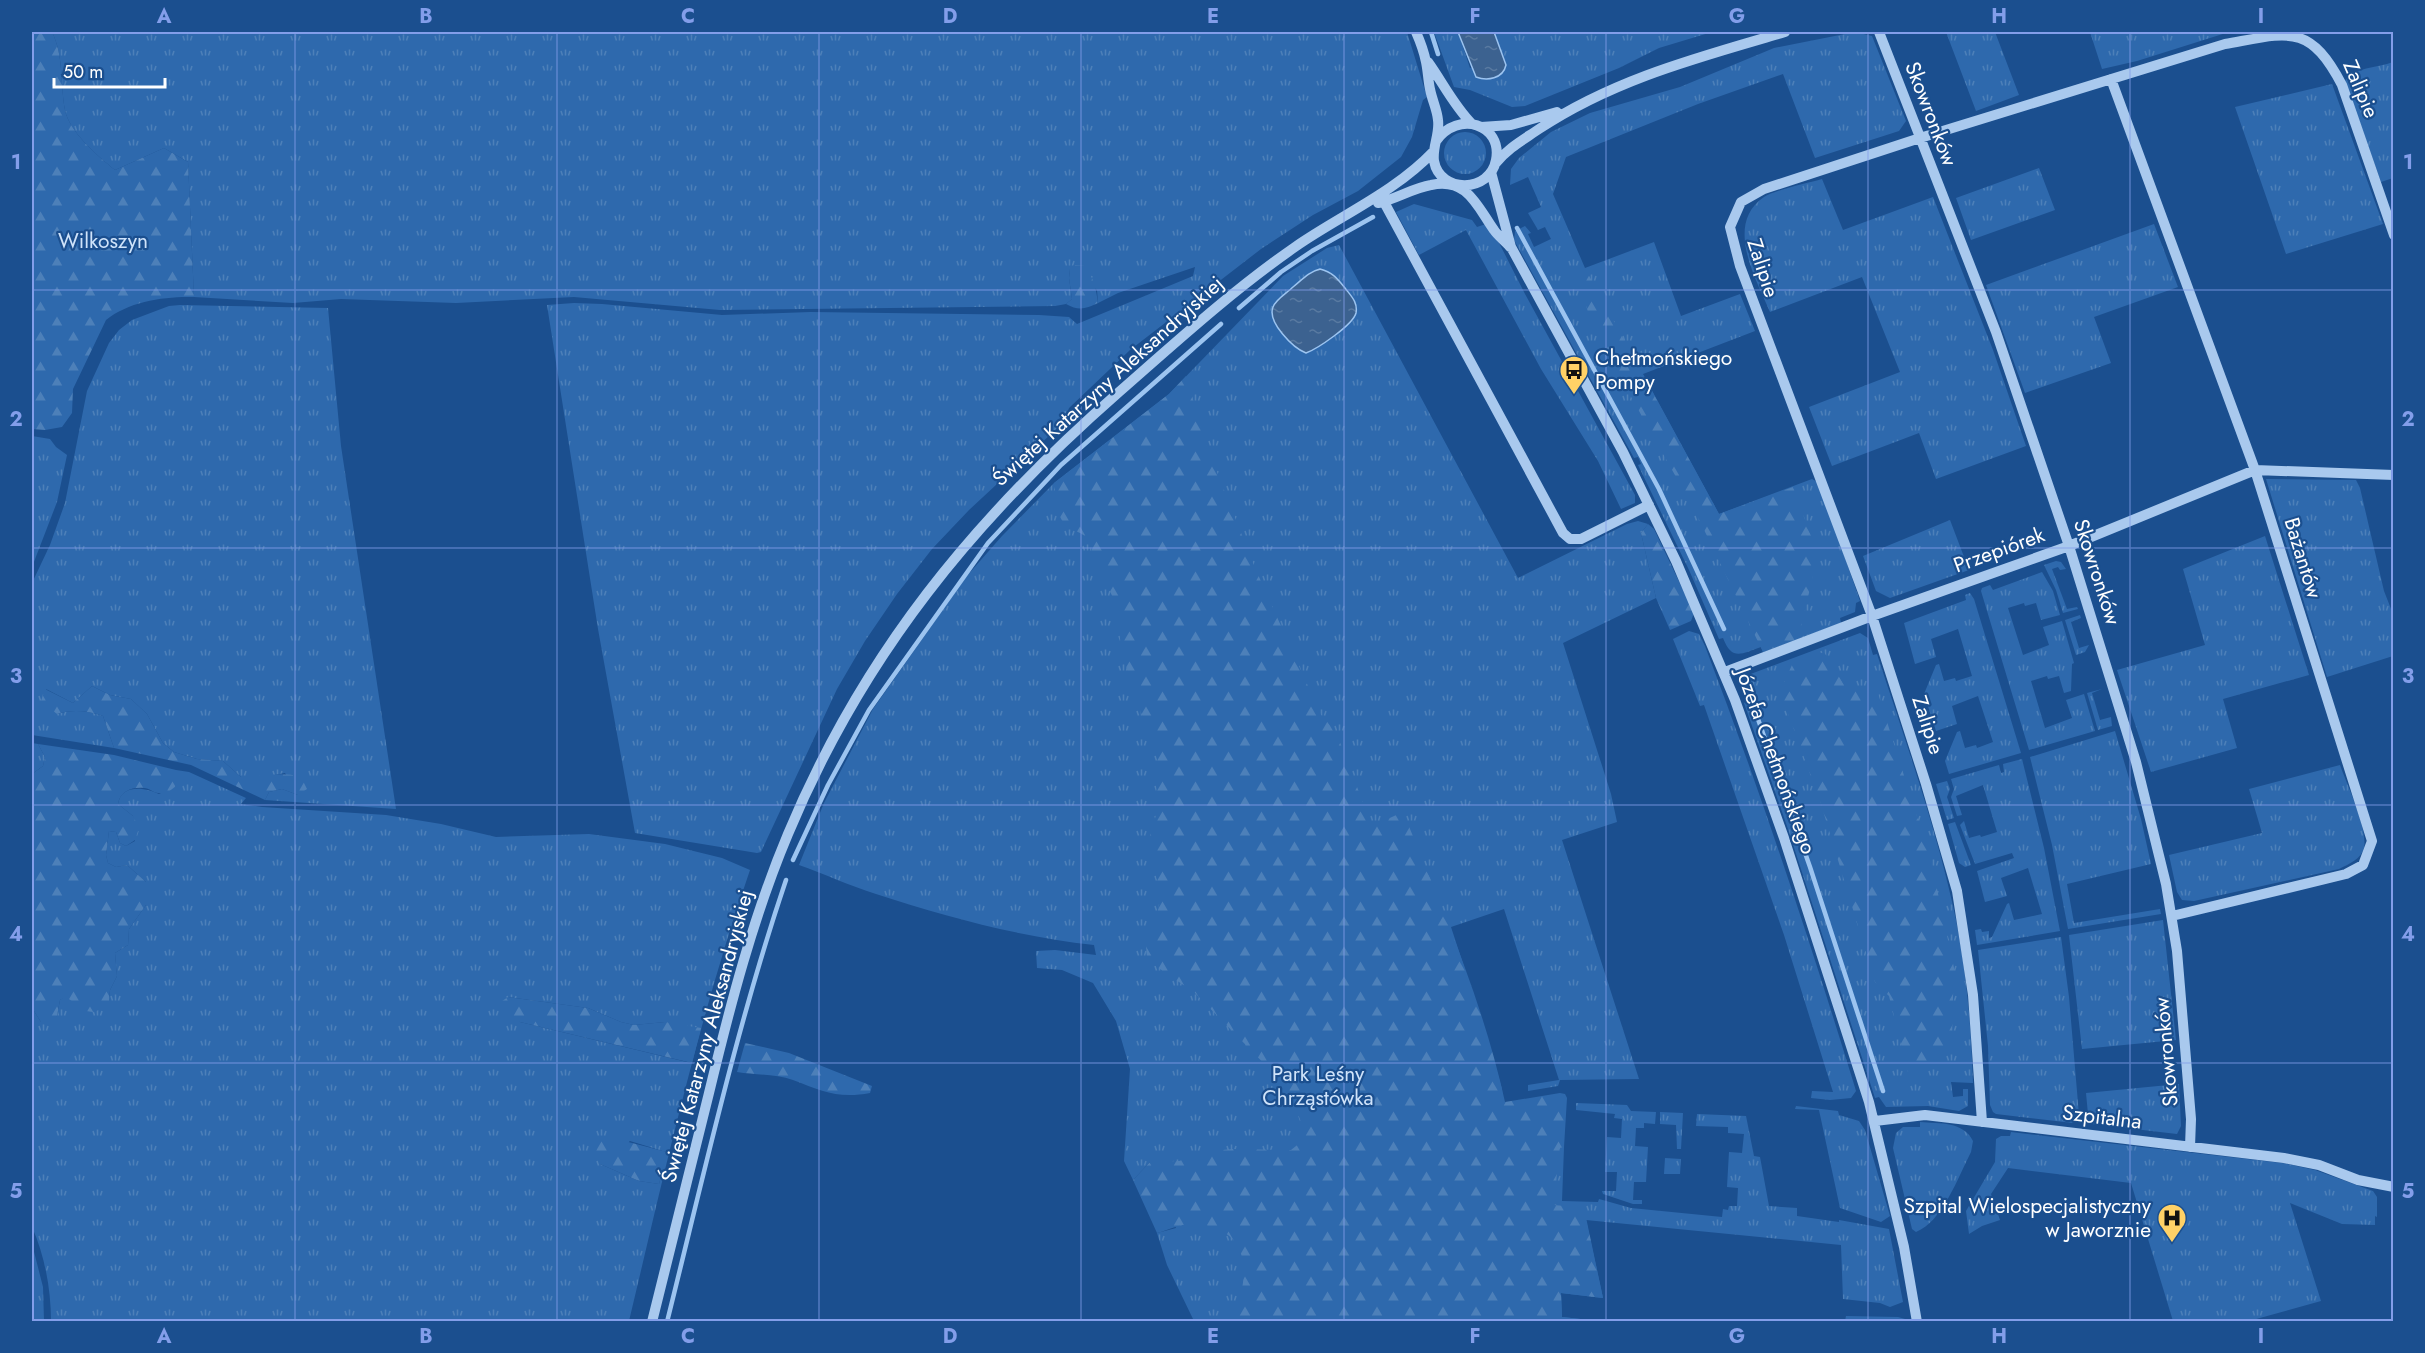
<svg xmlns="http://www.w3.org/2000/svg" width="2425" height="1353" viewBox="0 0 2425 1353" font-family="Jost,sans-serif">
<defs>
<pattern id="grass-tufts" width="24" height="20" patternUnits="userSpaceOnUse" patternTransform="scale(1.5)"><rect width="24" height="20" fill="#2e69ad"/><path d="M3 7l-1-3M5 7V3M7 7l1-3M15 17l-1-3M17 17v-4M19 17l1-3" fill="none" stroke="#4d80b9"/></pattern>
<pattern id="forest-firs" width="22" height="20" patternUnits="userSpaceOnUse" patternTransform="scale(1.5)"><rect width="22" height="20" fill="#2e69ad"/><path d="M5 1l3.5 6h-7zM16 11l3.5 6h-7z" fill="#4d80b9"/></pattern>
<pattern id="water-ripples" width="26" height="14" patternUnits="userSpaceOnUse" patternTransform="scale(1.5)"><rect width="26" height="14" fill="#3c6290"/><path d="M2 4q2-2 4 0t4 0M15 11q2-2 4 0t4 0" fill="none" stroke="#597aa1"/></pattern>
</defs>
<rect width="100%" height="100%" fill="#1b4f8f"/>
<!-- grass -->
<path fill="url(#grass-tufts)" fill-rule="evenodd" d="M52,32h1355l20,65 -4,3 -11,37 -11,20 -43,34 -45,24 -52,34 -131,101 -61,58 -4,13 -96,89 -37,39 -35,45 -32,47 -28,48 -76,163 -4,1 -122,-20 -37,-204 -51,-324 27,-2 28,1 120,11 89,-3 228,3 30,2 8,7 116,-48 2,-9 -77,26 -20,10 -1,-13 -27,-21 -1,9 3,21 -6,5 -11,2 -335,4 -146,-13 -118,6 -115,-4 -48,4 -99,-6 -6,-135 -24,-14 -49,22c-16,-13 -46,-38 -50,-60 -5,-27 -1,-54 -13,-78z
M1434,32h24l12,36 36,-3 -12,-33h218l-53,16 -40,20 -94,38 -13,1 -42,-17 -16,-3z
M1855,32l17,4 34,85 -7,10 -84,27 -32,-84 -85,30 -132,53 -13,37 32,74 69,-26 27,74 59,-22 15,37 -112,43 76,140 93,-35 7,4 41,118 -4,2 -1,9 -15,6 1,5 -78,29 -2,-5c-20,7 -29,14 -38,-9l-4,1 -30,-69 -51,-105 3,-1 -3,-7 -4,1 -120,-218 1,-9 10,-5 6,7 -3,1 6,13 17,-8 -6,-12 -7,3 -10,-17 13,-6 -13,-30 -18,8 1,-16 8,-11 32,-26 39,-19 90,-26 94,-39z
M1946,32h49l24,63 -43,16z
M2090,32h139l-92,29 -35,8z
M2393,62v116l-12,4 -36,-101c8,-14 33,-13 48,-19z
M2332,84l51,140 -97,30 -51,-147z
M1444 153a21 21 0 1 1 42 0a21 21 0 1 1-42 0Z
M2039,168l16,42 -84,30 -15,-42z
M1822,179l21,51 90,-33 60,153 33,96 -90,33 -17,-46 -87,33 -23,-59 91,-35 -38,-95 -92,35c-14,-33 -46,-88 -6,-115 11,-7 44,-14 58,-18z
M1414,204l58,16 5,7 12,-4 36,71 110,201v8l-14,6 -23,-48 -57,-92 -75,-139 -47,25 -23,-43z
M2154,224l24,63 -84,30 17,46 -86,30 -39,-108z
M1339,245l179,333 109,-54 11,-3 10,3 -7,9 15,65 -93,45 48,151 6,28 -55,18 77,239 -79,1 -2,6 -30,5v-6l31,-5 -55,-171 -53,18 34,104 17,58 1,14 56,44h5l-2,54 36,1 1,-3 32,9 91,9 1,-8 5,1 1,-4h8l1,-18 -11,-1 2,-35 13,1 2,-19 -16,-1v-6l-32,-1 1,-12 49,2 8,40 6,1 9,49 28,2v8l42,6v-2l50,9 14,73 -13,5 -10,-4 -37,-4 -2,-54 -255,-25 17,78 -42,-5 1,24 37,4h-405l-27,-56 -10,-32 19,-5 -26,-66 -17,18 -9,-19 6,-92 -14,-48 -23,-38 -31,-13 -25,-2 -1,-17 19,-1 41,5 -2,-10c-73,-8 -148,-28 -218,-51 -26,-8 -51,-20 -77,-29l25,-62 49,-94 93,-132 36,-41 52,-53 115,-89 114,-118 44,-28z
M180,305l148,3 13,138 55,363 -131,-9 4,-8 13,-3 16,6 -13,-22 -21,4h-23l-18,-16 -26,-2 -23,-7 -11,-9 -16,-29 -16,-15 -21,-4 -18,-9 -19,17 -27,-14 11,25c17,-5 30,-3 46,2l11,32 -82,-13v-152l18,-38 15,-42 22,-112 22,-48 10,-13 13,-10 37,-14z
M32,436l18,3 6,8 11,8 -10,47 -25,65z
M2266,479l90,1 4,8 24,103 9,23v42l-66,21z
M1950,520l19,50 -79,28 -14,-7 -13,-35z
M2265,536l44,139 -86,24 14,49 -86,24 -34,-102 88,-25 -22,-76z
M2056,561l5,1 5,7 -6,1 -2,-3 -6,2 15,40 10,-2 1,2 -15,4 -7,-23 -12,-25z
M2042,572l11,19 7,24 -19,5 -5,-17 -11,3 -1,-3 -16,5 15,47 26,-10 -6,-18 19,-6 12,42 -2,1 -1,27 -7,2 -5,-17 -11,3 -1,-3 -16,5 14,47 27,-10 -6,-18 18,-6 11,37 -66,19 -48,-159 1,-3 8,-3 3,5z
M1970,593l4,6 47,154 -72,21 -4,-13 12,-29 3,-1 5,17 11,-3 1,3 16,-6 -15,-46 -26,10 5,18 -21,7 -12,-37 12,-29 3,-1 5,17 11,-3 1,3 16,-5 -14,-47 -27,10 5,18 -21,7 -11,-41 62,-23 -1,-5z
M2080,615l1,3 -10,4 8,26 10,-3 -4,7 -9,3 -11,-35z
M1689,631l10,3 6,12c55,144 103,289 148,435l3,10 -5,7 -21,2 -19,-2 1,-7 21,1 -49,-157 -80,-230 -4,1 -27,-67z
M1860,633l8,5 5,17 4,-1c27,83 57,167 76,252 13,58 18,117 20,177l-22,-1 2,15 10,-1v-7h5v17l-9,5 -31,-5 -42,1 -7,-10 -4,1 -87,-269 -44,-126 4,-2 -5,-16 5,-10z
M2102,689l-10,4 8,27 11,-3 1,9 -14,4 -11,-37z
M2115,731l26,88 10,45 -84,20 7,39 86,-14 1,5 -93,15 -16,-84 -22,-88z
M32,743l6,1 7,13 -2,9 -11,8z
M2022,759l22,89 16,83 -83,14 -2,-15 6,-1 1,3 7,-1v7l3,-1 15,-33 2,-1 5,17 28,-6 -14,-46 -27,10 6,18 -22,6 -8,-31 37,-13 -2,-5 -37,11 -15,-39 4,-4 5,17 11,-3 1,2 16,-5 -14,-47 -27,11 6,19 -5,1 -6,-19 3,-8 -3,-10 48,-14 2,8 3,-1 -1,-8z
M2340,765c7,20 28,63 24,83 -3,11 -15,16 -25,21l-145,32 -12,-1 -5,-8 -8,-37 93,-22 -13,-44z
M176,770l13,2 57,26 -5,6 21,3 124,8 55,9 55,13 93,-3 76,10 57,14 28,12c-51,147 -85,300 -121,451h-578c0,-31 -6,-65 -19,-94v-219l9,14 16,-6 3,-16 6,-4 9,6 34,-1 1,-11 7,-14 -2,-23 13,-8 1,-16 17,-24v-23l-19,-17 -11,2 -8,-4 -2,-8 3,-24 7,1 4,11 6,3 9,-5 -2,-25 -15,-12c3,-20 27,-17 41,-10l17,-8zM508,997l80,11 33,14 13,3 31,-3 26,41 -171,-41zM630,1141l36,11 -7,32 -20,-3 -39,-17z
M1947,781l3,8 -3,8 7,21 -7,2 -11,-36z
M1955,822l16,43 -6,2 -6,-4 -11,-39z
M2163,920l13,120 -94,9 -13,-114z
M2061,937l8,60 10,118h-4l-2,8 -77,-9 -3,-2 -3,-7 -2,-59 -10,-96z
M2179,1084l2,42 -4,8 -85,-10v-10h-4l-2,-21z
M1576,1103l51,2 4,6 25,1 -1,12 -11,-1v5h-8l-1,18 13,1 -2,35h-12l-1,18h9v4h-9l-30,-10 -1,-3h14l1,-19h-12l2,-35 14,1 1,-19 -8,-1 1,-4 -39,-4z
M1796,1106l42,5 1,4 20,6 6,9 25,86 -9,6 -41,-14 -21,-98 -24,-1z
M1660,1112l23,1 -2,36h-4l-1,-24 -16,-1z
M1920,1122c20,2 43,-1 53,19l-2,11c-13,25 -28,69 -55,80l-4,-3 -19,-81 3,-15 7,-6h17z
M2011,1132l271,31 33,7 58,21 4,6v20l-2,-1v9l-33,-1 -52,-21 31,98 -72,20h-76l-42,-138 -123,-15 -17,26 9,26 -18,6 -13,8 -3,-23 29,-49 1,-23 5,-3h9z
M1665,1158l16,1 -1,15h-16z
M32,1244l11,43 1,34h-12z
M1846,1316l52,1 7,2 1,2h-61z"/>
<!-- forest -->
<path fill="url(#forest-firs)" d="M32,32h20c12,24 8,51 13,78 4,22 34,47 50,60l49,-22 24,14 6,135c-28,-1 -65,4 -88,23l-33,69 -1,24 -10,14 -17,3 -13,-1z
M1074,265l11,1c9,13 11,22 13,37 -13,6 -19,8 -32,1l6,-5 -3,-21 1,-9z
M1587,272l132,242 74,-27 25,68 -20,84 -35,13 -69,-143 -78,-139 -43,-92z
M1186,376l21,71 21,53 27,68 66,147 15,17 36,94 31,-14c39,95 80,190 102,290l55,-9 5,1 2,4 -3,49 -5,1 -5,57 30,3 19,90 -42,-5 1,24 37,4h-369c22,-41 23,-95 -37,-97 -11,-1 -25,6 -36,9l-24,-53 17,-18 29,-1 32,-10 22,-2 58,1 10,-8v-20l-13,-34 -93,-95 -48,-33 -1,-16 8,-13 6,-31 -10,-64 6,-21 1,-61 -22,-57 -14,-48 -4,-42 -31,-70c-7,-6 -15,-7 -20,-12 -11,-10 -10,-29 -12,-42l115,-89z
M1648,524l6,5 40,84 -3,8 -21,9 -14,-32 -15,-65z
M1824,652l22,36 30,-1 55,174 23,107 -2,59 -9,28 -35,17 -19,-76 -14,-14 -54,-178 -41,-113 12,-26z
M92,686l18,9 21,4 16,15 16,29 11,9 23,7 26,2 18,16c22,0 39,-6 60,0l6,12 -9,6 -16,-6 -13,3 -4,8 -74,-35 -77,-17 -11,-32c-16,-5 -29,-7 -46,-2l-16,-13 4,-12 28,14z
M38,744l76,11 62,15v16c-5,4 -10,9 -18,7 -4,0 -9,-5 -14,-5 -12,-1 -24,3 -26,16l15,12 6,12 -4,12 -9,6 -6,-3 -4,-11 -7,-1 -3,24 2,8 8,4 11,-2 19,17 3,10 -3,13 -17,24 -1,16 -13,8 2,23 -7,14 -1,11 -4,7 -12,4 -7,-1 -20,-14 -6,3 -3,16 -6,8 -10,-2 -9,-14v-234l11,-8 2,-9z
M508,997l80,11 33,14 13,3 31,-3 36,6 -9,35 -172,-41 -20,-11 -2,-7z
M745,1043l44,10 83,33 -2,7c-32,6 -48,-2 -77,-13 -17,-6 -38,-5 -56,-8z
M609,1137l58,15 -8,32 -20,-3 -39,-17 -4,-13 3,-11z"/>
<!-- water -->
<path fill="url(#water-ripples)" stroke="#9cc4f0" stroke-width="1.5" d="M1458,32h36l12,33c-3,14 -19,16 -30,12z
M1320,269c12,3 17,9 25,19 6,8 13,14 11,25 -3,12 -39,36 -50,40 -13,-5 -39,-31 -33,-46 3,-8 14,-14 20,-20 9,-7 15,-15 27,-18z"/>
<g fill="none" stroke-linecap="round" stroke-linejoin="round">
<!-- stream -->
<path stroke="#9cc4f0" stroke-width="4.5" d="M1431,32l7,22
M1517,228l142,261 65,140
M1239,308l42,-36 31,-21 61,-34
M1752,702l58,165 73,224
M793,860l35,-75 41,-75 119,-167 73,-78 160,-141
M667,1322c37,-148 70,-297 119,-442"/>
<!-- minor -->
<path stroke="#a9c9ee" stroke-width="10" d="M1416,32c4,9 8,20 10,30 2,9 2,18 4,27 2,11 7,20 8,31 2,14 -6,27 -4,41 6,33 56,32 62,-1 7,-36 -38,-50 -60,-19
M1879,32l117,300 73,214 67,216 30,122 11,67 14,168 -1,28
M1428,62c15,21 26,44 44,62
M2111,79l144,391 117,371 -9,24 -17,9 -174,42
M1481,127l30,-2 46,-13
M1496,163c12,-15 27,-23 43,-34 75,-50 161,-72 246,-97
M1491,172l20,75 112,205 53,109 59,139 49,138 85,264 35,145 13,75
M1384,202l179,331 7,6h11l68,-34
M1378,203c18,-4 35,-15 53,-18 36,-8 46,21 63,45 4,6 11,11 16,17
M1725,672l147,-56 197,-70 186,-76 139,5
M1875,1121l50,-6 359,43 35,7 39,15 36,7
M1982,1122l-9,-127 -16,-104 -31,-107 -54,-168 -132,-350 -10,-39 11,-25 23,-13 156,-51 305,-94c63,-11 84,-22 117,41l52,150
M652,1322c19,-77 38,-153 57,-229 21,-87 44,-176 79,-259 75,-180 186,-315 331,-442 57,-50 114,-102 176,-145 46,-32 99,-54 139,-96"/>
</g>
<!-- grid -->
<path fill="none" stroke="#839eea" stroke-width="1.5" stroke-opacity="0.55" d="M295,32v1290M557,32v1290M819,32v1290M1081,32v1290M1344,32v1290M1606,32v1290M1868,32v1290M2130,32v1290M32,290h2362M32,548h2362M32,805h2362M32,1063h2362"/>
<!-- icons -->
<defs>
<g id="bus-pin" transform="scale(1.5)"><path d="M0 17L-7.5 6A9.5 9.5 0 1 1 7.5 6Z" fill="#ffd166" stroke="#1b4f8f"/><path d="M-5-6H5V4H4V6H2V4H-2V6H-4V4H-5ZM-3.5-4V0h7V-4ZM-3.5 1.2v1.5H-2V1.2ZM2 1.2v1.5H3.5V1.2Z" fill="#111"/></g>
<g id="hospital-pin" transform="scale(1.5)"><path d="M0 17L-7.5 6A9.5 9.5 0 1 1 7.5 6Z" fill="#ffd166" stroke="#1b4f8f"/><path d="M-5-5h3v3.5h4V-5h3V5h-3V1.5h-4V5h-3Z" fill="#111"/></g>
</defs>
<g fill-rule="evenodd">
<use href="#bus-pin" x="1574" y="370"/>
<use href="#hospital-pin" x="2172" y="1218"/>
</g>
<g text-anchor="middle" stroke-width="4.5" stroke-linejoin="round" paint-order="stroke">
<!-- street labels -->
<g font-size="21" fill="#fff" stroke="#1b4f8f">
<text transform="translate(2361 89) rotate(67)" y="7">Zalipie</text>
<text transform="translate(1931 114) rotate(69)" y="7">Skowronków</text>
<text transform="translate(1763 268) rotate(72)" y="7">Zalipie</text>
<text transform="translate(1108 381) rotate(-42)" y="7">Świętej Katarzyny Aleksandryjskiej</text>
<text transform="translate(1999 550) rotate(-20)" y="7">Przepiórek</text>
<text transform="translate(2303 558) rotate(73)" y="7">Bażantów</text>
<text transform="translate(2097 572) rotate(72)" y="7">Skowronków</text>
<text transform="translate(1928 725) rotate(72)" y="7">Zalipie</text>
<text transform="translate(1776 761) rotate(70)" y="7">Józefa Chełmońskiego</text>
<text transform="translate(707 1036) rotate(-75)" y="7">Świętej Katarzyny Aleksandryjskiej</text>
<text transform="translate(2166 1052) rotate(-95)" y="7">Skowronków</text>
<text transform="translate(2102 1117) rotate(7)" y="7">Szpitalna</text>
</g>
<!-- park labels -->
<g font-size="21" fill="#cfe3fa" stroke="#1b4f8f">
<text x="103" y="248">Wilkoszyn</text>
<text x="1318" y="1081">Park Leśny<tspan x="1318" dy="24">Chrząstówka</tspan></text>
</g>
<!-- poi labels -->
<g font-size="21" fill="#fff" stroke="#1b4f8f" text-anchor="start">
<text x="1595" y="365">Chełmońskiego<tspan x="1595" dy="24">Pompy</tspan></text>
<text x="2151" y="1213" text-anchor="end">Szpital Wielospecjalistyczny<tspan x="2151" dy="24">w Jaworznie</tspan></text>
</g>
</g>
<!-- border -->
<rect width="2425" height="1353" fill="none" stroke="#1b4f8f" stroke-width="66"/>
<!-- scale -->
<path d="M54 78v9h111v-9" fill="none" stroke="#ffffff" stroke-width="3"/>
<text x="63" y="78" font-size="18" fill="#ffffff" stroke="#1b4f8f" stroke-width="4.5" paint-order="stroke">50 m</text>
<rect x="33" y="33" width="2359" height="1287" fill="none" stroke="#839eea" stroke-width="2"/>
<g font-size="20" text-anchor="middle" font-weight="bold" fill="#839eea">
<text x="164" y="23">A</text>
<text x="426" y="23">B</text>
<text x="688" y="23">C</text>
<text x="950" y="23">D</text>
<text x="1213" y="23">E</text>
<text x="1475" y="23">F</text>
<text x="1737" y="23">G</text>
<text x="1999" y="23">H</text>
<text x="2261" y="23">I</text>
<text x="16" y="169">1</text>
<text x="2408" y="169">1</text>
<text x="16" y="426">2</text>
<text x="2408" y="426">2</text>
<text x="16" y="683">3</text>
<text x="2408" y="683">3</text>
<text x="16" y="941">4</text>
<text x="2408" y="941">4</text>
<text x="16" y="1198">5</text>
<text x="2408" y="1198">5</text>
<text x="164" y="1343">A</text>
<text x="426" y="1343">B</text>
<text x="688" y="1343">C</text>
<text x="950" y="1343">D</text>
<text x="1213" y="1343">E</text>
<text x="1475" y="1343">F</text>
<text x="1737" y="1343">G</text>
<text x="1999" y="1343">H</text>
<text x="2261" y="1343">I</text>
</g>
</svg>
